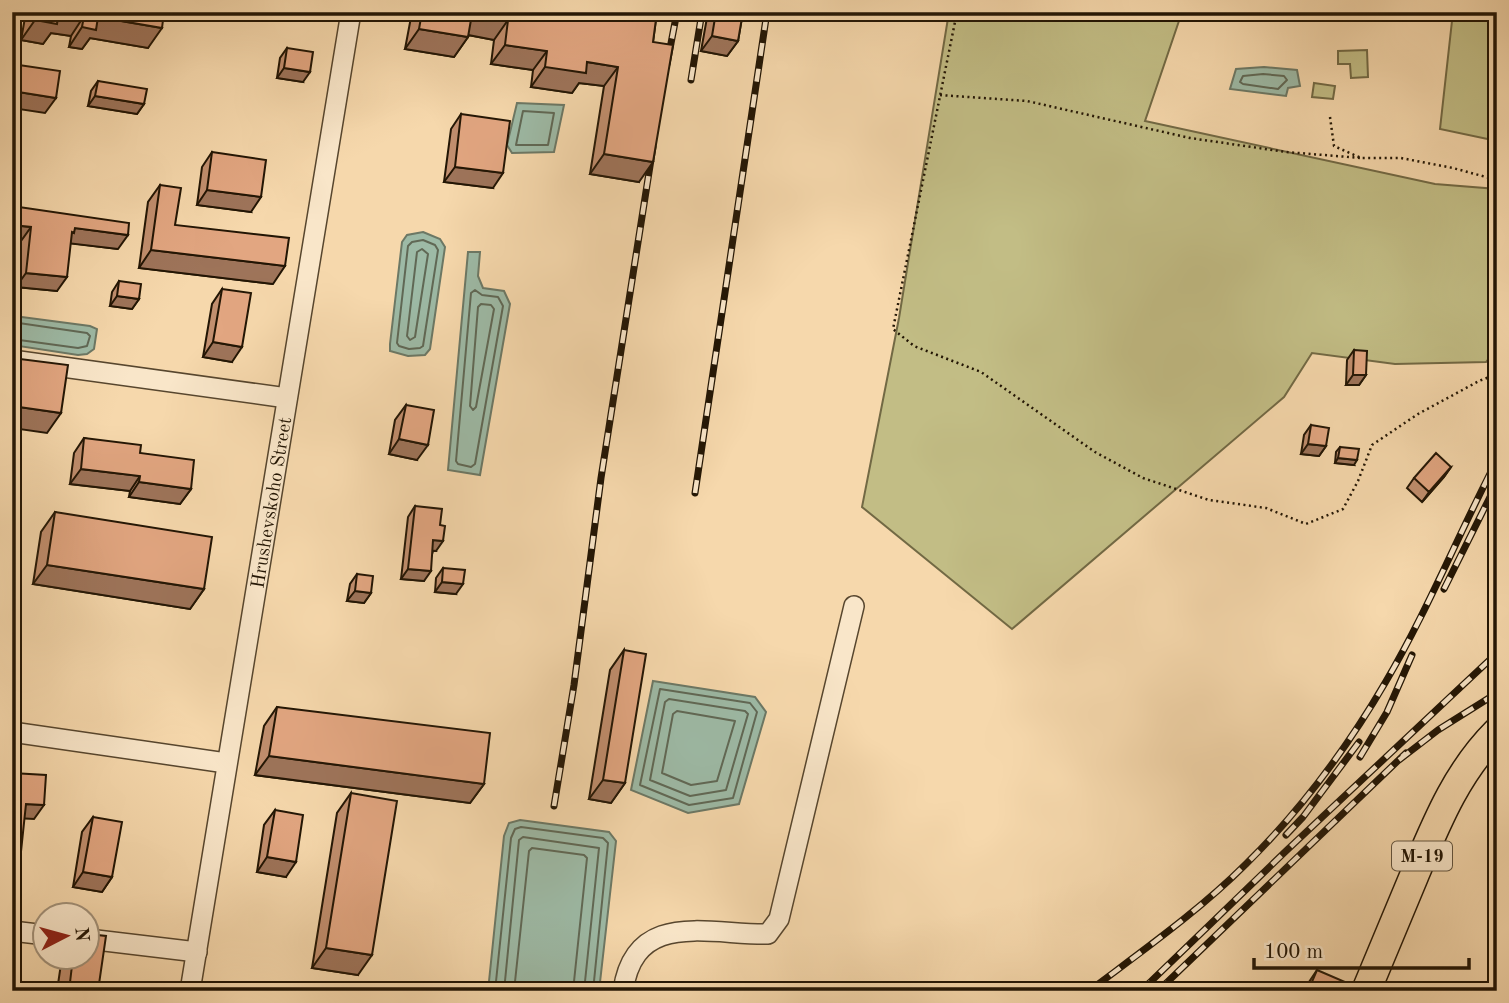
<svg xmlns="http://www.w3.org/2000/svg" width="1509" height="1003" viewBox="0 0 1509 1003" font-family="'Old Standard TT',serif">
<rect width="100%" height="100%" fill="#f6d8ac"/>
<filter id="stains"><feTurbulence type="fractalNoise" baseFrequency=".00286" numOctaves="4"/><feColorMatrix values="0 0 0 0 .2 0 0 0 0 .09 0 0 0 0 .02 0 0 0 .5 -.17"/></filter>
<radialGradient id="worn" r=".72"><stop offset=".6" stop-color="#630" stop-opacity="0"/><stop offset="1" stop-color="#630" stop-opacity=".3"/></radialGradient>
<!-- green -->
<path fill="#c2bd85" stroke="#726944" stroke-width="2" d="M949,12h233l-37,109 290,63 62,5v159l-11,14 -91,2 -83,-11 -28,44 -272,232 -150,-122 37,-189z
M1453,12h44v129l-57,-12z
M1367,50l1,27 -17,1 -1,-14h-12v-13z
M1314,83l21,3 -2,13 -21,-2z"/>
<!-- water -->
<path fill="#9dbaa6" stroke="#6c7865" stroke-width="2" d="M1264,67l33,3 3,16 -12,2 -2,8 -56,-7 6,-20z
M517,103l47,2 -10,47 -42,1 -5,-8z
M423,232l17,7 5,8 -15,102 -5,6 -17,1 -18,-5v-7l12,-102 5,-7z
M468,252h12l-2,24 5,12 21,3 6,13 -30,171 -32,-5z
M14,316l76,10 7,3 -3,20 -7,5 -9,1 -66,-10v-28z
M653,681l102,16 11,15 -27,92 -51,9 -57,-23z
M520,820l89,12 7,9 -17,150h-111l16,-155 5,-13z"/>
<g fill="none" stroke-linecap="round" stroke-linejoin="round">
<!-- shore -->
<path stroke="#606855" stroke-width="2" d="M1263,74l21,2 3,4 -9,9 -35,-5 -3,-2 3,-6z
M523,111l31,2 -6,32h-32z
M423,240l12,5 3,5 -15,96 -3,2 -11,1 -10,-3 -2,-3 11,-97 4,-4z
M422,249l6,5 -13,83 -5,3 -3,-4 10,-84z
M475,290l7,5 16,2 5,9 -28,158 -4,3 -13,-3 -2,-3 15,-168z
M481,304l10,1 3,4 -18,98 -3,3 -3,-4 8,-99z
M12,322l75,11 3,3 -3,10 -9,2 -66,-9
M660,689l90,14 7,9 -24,86 -44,7 -49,-20z
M669,699l76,12 3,3 -22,76 -36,6 -40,-16 15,-78z
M677,711l58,10 -18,60 -26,4 -29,-12 11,-59z
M495,991l16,-153 4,-9 6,-2 82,11 5,5 -15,148
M504,991l15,-151 4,-3 76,11 -15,143
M514,991l15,-140 3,-3 52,7 3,3 -14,133"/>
<!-- minor casing -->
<g stroke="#57462e" stroke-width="22">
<g id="minor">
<path d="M12,360l275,38"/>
<path d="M12,732l214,31"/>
<path d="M12,931l34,4"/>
<path d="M88,939l109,13"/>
<path id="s1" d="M190,991l161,-979"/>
<path d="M623,991c12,-82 85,-56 145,-57l11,-15 75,-313"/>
</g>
</g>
<!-- highway casing -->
<g stroke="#221504" stroke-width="31">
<path id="highway" d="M1366,991c16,-38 32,-77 48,-115 22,-52 42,-103 83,-144"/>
</g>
<!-- path -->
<path stroke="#221504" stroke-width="2.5" stroke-dasharray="2 3.5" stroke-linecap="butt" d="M957,12l-64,317 21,17 67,26 114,80 48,26 66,22 57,8 40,16 37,-15 15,-28 14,-36 46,-31 61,-33 18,-7
M940,95l87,6 163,37 96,14 75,6
M1330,117l4,29 27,12h40l52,10 44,12"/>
<!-- minor -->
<use href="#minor" stroke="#f9e6c9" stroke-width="19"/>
<!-- highway -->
<use href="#highway" stroke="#f6d8ac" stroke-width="28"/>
<!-- rail casing -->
<g stroke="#221504" stroke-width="7">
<path id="rail" d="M667,64l10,-52
M691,80l11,-68
M695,493l72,-481
M1444,589l53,-106
M1360,757l27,-45 25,-57
M1399,760l39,-30 59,-37
M554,806l20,-121 27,-207 52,-331
M1286,835l17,-18 56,-75
M1089,991c53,-40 110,-80 157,-127 54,-53 101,-116 139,-181 42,-71 74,-150 112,-223
M1141,991l145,-140 211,-198
M1158,991l248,-238"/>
</g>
<!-- rail -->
<use href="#rail" stroke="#f9e6c9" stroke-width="4.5" stroke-dasharray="13" stroke-linecap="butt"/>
</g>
<!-- wall -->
<path fill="#c28f6f" stroke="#221504" stroke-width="2" d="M26,12h138l-16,36 -58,-10 -8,11 -13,-2 2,-11 -20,-3 -8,11 -22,-4z
M412,12h245l-4,30 -14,140 -49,-8 14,-88 -25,-3 -7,10 -41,-6 2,-17 -42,-6 3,-24 -26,-5v2l-14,20 -49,-8z
M708,12h35l-5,29 -11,15 -26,-5z
M287,48l16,34 -26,-4 3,-20z
M98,81l46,23 -7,10 -49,-8 3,-15z
M461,114l32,74 -49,-6 7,-53z
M212,152l39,60 -54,-7 5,-38z
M160,185l15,40 98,59 -134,-16 9,-66z
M12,206l106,43 -48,-6 -13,48 -41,-4 5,-46z
M119,281l20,18 -7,10 -22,-3 2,-14z
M222,289l10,73 -29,-5 9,-53z
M1354,350l12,25 -7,10h-13l1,-25z
M406,405l11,55 -28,-6 6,-34z
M1311,425l15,21 -7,10 -18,-2 3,-19z
M84,438l56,15 51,36 -11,15 -51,-7 1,-6 -60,-7 4,-31z
M1340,447l14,18 -19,-2 1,-11z
M1451,467l-7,10 -22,25 -15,-14 7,-10z
M415,506l21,45h-3l-9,30 -23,-2 7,-62z
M55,512l149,77 -14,20 -157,-25 8,-52z
M443,568l13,26 -21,-2 1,-14z
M357,574l14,19 -7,10 -17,-2 3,-17z
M624,650l1,133 -14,20 -22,-4 21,-129z
M277,707l207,77 -14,19 -215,-28 9,-49z
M351,793l7,182 -46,-7 25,-155z
M275,810l11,67 -29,-5 7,-47z
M93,817l19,60 -10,15 -29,-5 9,-55z
M62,957h26l10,34h-41z
M1317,970l24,21h-38z"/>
<!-- shaded-wall -->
<path fill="#9e745a" stroke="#221504" stroke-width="2" d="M59,12l25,4 -13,20 -20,-3 -8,11 -22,-4 14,-20z
M472,14l36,6 -14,20 -36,-7z
M98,17l64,11 -14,20 -58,-10 -8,11 -13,-2 13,-20z
M419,29l49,8 -14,20 -49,-8z
M712,36l26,5 -11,15 -26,-5z
M505,45l42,6 -14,19 -42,-6z
M587,62l31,5 -14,19 -25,-3 -7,10 -41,-6 14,-20z
M284,68l26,4 -7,10 -26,-4z
M12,91l44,7 -11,15 -33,-5z
M95,96l49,8 -7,10 -49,-8z
M604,154l49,8 -14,20 -49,-8z
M455,167l48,6 -10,15 -49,-6z
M207,190l54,7 -10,15 -54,-7z
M12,225l19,2 -10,14 -9,-1z
M75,228l53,7 -10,14 -51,-6 -5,3z
M151,250l134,16 -12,18 -134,-16z
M26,273l41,4 -10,14 -41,-4z
M117,296l22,3 -7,10 -22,-3z
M213,342l29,5 -10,15 -29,-5z
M1353,375h13l-7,10h-13z
M12,406l49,7 -14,20 -35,-5z
M399,439l29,6 -11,15 -28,-6z
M1308,444l18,2 -7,10 -18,-2z
M1338,458l19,2 -3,5 -19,-2z
M1451,467l-7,10 -22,25 7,-10z
M81,469l59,7 -10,15 -60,-7z
M139,482l52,7 -11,15 -51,-7z
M433,540l10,1 -7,10 -10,-1z
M47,565l157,24 -14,20 -157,-25z
M408,569l23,2 -7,10 -23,-2z
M442,582l21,2 -7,10 -21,-2z
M355,591l16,2 -7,10 -17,-2z
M269,756l215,28 -14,19 -215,-28z
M603,780l22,3 -14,20 -22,-4z
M26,804l18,1 -10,14 -18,-1z
M267,857l29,5 -10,15 -29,-5z
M83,872l29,5 -10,15 -29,-5z
M12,880h6l-6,8z
M326,948l46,7 -14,20 -46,-7z"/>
<!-- building -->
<path fill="#e2a681" stroke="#221504" stroke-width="2" d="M36,12h23l-2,12 -22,-4z
M62,12h102l-2,16 -64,-11 -2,13 -14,-3 2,-11z
M422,12h235l-4,30 20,3 -20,117 -49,-8 14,-87 -31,-5 -1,11 -41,-6 2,-16 -42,-6 3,-25 -36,-6 -4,23 -49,-8z
M716,12h27l-5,29 -26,-5z
M287,48l26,4 -3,20 -26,-4z
M12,64l48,7 -4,27 -44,-7z
M98,81l49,8 -3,15 -49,-8z
M461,114l49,7 -7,52 -48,-6z
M212,152l54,8 -5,37 -54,-7z
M160,185l21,3 -6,37 114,13 -4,28 -134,-16z
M12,206l117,17 -1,12 -53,-7 -1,5 -2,-1 -5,45 -41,-4 5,-46 -19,-2z
M119,281l22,3 -2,15 -22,-3z
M222,289l29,4 -9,54 -29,-5z
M1354,350l13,1 -1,24h-13z
M12,358l56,7 -7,48 -49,-7z
M406,405l28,5 -6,35 -29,-6z
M1311,425l18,3 -3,18 -18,-2z
M84,438l57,7 -1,8 54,7 -3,29 -52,-7 1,-6 -59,-7z
M1340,447l19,2 -2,11 -19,-2z
M1436,453l15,14 -22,25 -15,-14z
M415,506l27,3 -2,16 5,1 -2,15 -10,-1 -2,31 -23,-2z
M55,512l157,25 -8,52 -157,-24z
M443,568l22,2 -2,14 -21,-2z
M357,574l16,2 -2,17 -16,-2z
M624,650l22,4 -21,129 -22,-3z
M277,707l213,26 -6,51 -215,-28z
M12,773l34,2 -2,30 -18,-1 -8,76h-6z
M351,793l46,8 -25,154 -46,-7z
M275,810l28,5 -7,47 -29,-5z
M93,817l29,5 -10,55 -29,-5z
M12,931l6,1 -5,59h-1z
M88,934l18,2 -8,55h-29l4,-34h15z
M1317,970l28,12 -4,9h-33z"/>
<g text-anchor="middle" stroke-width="5" stroke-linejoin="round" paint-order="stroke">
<!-- shield labels -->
<rect fill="#f9e6c9" stroke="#62543f" stroke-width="2" x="1392" y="841.5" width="60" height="29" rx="5"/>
<g font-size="18" font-weight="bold" fill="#221504">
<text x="1422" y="862">М-19</text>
</g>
<!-- street labels -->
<g font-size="19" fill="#221504" stroke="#f9e6c9">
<text dy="7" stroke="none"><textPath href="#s1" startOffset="495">Hrushevskoho Street</textPath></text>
</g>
</g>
<!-- margin -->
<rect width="1509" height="1003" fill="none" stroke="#f6d8ac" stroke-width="42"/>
<rect x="14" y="14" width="1481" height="975" fill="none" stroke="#221504" stroke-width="3.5"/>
<rect x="21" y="21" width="1467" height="961" fill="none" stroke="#221504" stroke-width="2"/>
<!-- north arrow -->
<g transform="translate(66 936) rotate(84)"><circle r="33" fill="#f9e6c9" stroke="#a3927a" stroke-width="2"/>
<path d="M0-5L12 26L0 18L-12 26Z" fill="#8f2418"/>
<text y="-10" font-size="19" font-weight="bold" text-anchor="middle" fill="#221504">N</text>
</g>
<!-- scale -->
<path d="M1254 958v10h215v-10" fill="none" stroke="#221504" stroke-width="3.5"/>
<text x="1264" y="958" font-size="21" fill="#221504" stroke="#f9e6c9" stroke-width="5" paint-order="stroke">100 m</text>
<rect width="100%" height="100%" filter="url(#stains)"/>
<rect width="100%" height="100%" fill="url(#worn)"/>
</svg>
